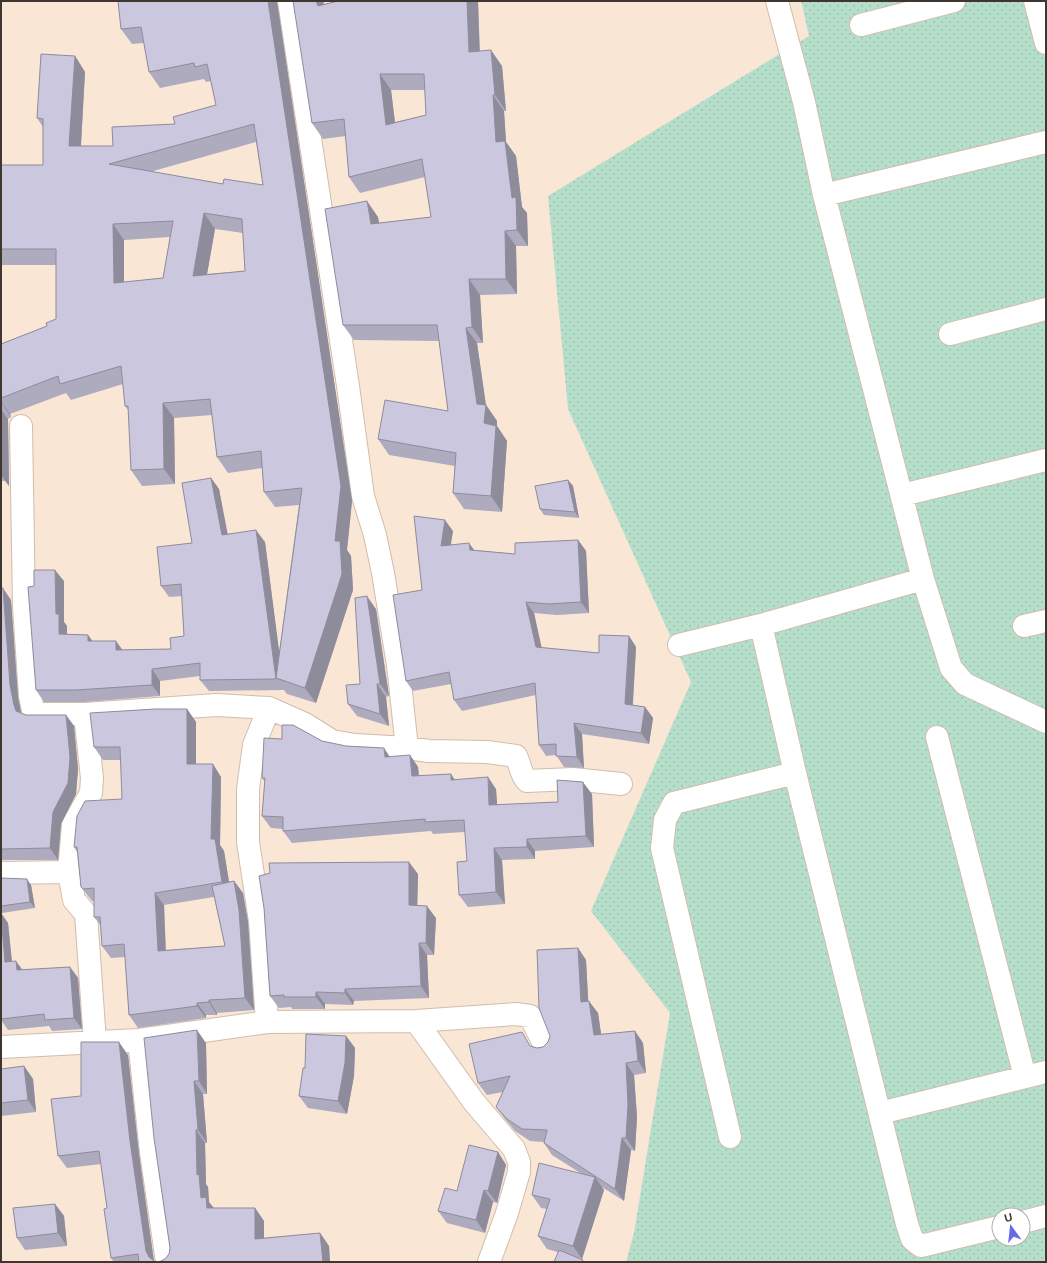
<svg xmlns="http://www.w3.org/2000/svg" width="1047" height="1263" viewBox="0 0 1047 1263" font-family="Helvetica,sans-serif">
<defs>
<pattern id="grass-dots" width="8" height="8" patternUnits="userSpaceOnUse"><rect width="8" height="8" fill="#b6dfcb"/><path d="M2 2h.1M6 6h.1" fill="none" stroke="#9ec0af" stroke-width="1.8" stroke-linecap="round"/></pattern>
</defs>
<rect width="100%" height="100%" fill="#fae6d4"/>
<!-- grass -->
<path fill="url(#grass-dots)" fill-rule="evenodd" d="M801,1h245v1261h-420l8,-29 36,-220 -79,-102 100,-229 -123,-273 -20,-213 261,-160zM999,1215h24v24h-24z"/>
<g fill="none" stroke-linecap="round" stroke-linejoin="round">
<!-- minor casing -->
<g stroke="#d1bdac" stroke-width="24">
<path id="minor" d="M289,1l59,385 15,110 12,39 8,38 15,92 9,83
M777,1l27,101 20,93 99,384 28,89 14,16 81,38
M1035,1l11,42
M861,25l93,-24
M824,195l222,-53
M950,334l96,-25
M21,426l3,181 6,89 4,18h51l131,-9 53,3 36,16 27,17 23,4 52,3 22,3 58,1 29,4c4,8 5,19 11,25l46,-2 48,5
M902,495l144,-35
M761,625l34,148 112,451 5,15 9,7 78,-19
M1024,626l22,-5
M679,645l82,-20 162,-46
M85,714l7,64 -1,15 -18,32 -4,47 5,28 12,14 9,128
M937,737l88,340
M1,873l68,-1
M416,1021l58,81 40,47 5,13v10l-12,41 -18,49
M267,1022l-7,-101 -12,-79v-53l6,-44 15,-37
M139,1040l12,112 16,110
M1,1047l138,-7 128,-18 149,-1 100,-7 14,2 16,32
M880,1113l166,-41
M730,1137l-68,-289 3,-28 9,-17 121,-30
M1023,1222l23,-6"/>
</g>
<!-- minor -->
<use href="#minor" stroke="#fff" stroke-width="22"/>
</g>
<!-- wall -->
<path fill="#afabbf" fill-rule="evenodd" d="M323,1l1,3 14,-3h140l2,50 22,15 4,45h-2l2,31 10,14 6,51 5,6 1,33h-12l1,48 -37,1 3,48h-6l9,62 11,16v5l10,15 -5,71 -38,-3 -11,-16 2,-27 -66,-11 -11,-16 70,-28 -9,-70 -85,-1 -11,-15 35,-108 1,6 52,-6 -6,-40 -65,16 -11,-16 -3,-41 -23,3 -11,-16zM391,90h34l1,25 -31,7z
M277,3l75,498 -5,49 4,6 2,34 -37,113 -29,-9 -3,-4 -75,1 -9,-11v-4l-40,5v15l-75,6h-41l-8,-12 -2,-104 30,-5v41l3,4v8l21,1 4,6 30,9 49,-1 13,-13 -2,-40 -13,1 -8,-11 31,-43 19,-65 8,11 8,45 38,8 14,111 20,-148 -24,2 -11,-15 -2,-24 -34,5 -11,-16 -5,-42 -38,3 1,66 -33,2 -11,-16 -2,-59 -4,-5 -2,-22 -52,16 -5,-7 -56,21 1,3 -3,2 1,67 -4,-5h-4v-137l46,-18 9,-7v-54h-55v-100h42v-38l-6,-9 38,-62 10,16 -4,74h32l62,-22 41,-19 -5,-24 -5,1 -2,-3 -44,9 -11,-16 -5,-29 -12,1 -11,-15zM256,142l7,43 -40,-1 -73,-12zM215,229l28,4 2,38 -38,3zM170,237l-7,41 -39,4v-42z
M568,480l5,6 6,32 -35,-3 -4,-6z
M453,531l-3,14 25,5 40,4 63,-14 8,11 3,62 -32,2 -23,-2 7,35 58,5 30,-17 7,11 -3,58 12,2 8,11 -4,26 -67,-10 2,34 -20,-1 -8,-12 -10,1 -7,-11 -3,-50 -74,16 -8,-11 -3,-16 -38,7 -7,-10 16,-91z
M1,588l10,12 7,97 3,16 5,2h40l8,11 4,43 -2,25 -15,30 -3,36h-57z
M376,609l13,87 -3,1 3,29 -32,-10 -9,-12 12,-20z
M187,709l9,13v42l25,13 -1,68 4,6 5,31 5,-1 9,12 5,29 6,88 -37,3v2h-11v3l-68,10 -9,-13 -4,-58 -14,1 -9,-12 -1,-20 -7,-9v-16h-2l-11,-14 -4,-35 -3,-5 48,-48 -1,-39h-18l-9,-13zM214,897l11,49 -59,4 -2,-45z
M322,741l68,16 20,-2 8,12 1,9 32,-2 3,6 42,9 1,16 61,-3 34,-8 2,53 -59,4v8l-33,1 3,44 -37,3 -9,-12 8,-34 -2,-29 -32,2 -2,-3 -139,12 -9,-12v-2l-12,-1 -9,-12 3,-34 -3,-4z
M418,874l-1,32 19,12 -2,37h-7l2,43 -75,3 -1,4 -28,-1v5h-33l-1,-2 -12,1 -9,-12 -6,-88z
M1,878l30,7 4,23 -33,5 -1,-1z
M1,913l7,10 4,39 10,8 48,-3 8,11 4,51 -30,2 -3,-5 -41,4 -7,-10z
M578,948l8,12 2,41 10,12 3,21 34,-3 8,12 3,30 -12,2 3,42 -2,34 -4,-1 -7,51 -22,-14 2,3 -22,69 -35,-10 -9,-13 9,-27 -6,-1 -9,-13 50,-21 -30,-19 -8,-12v-1l-14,-1 -15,-10 -10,-12 -9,-12 7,-15 -16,3 -9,-12 54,-37 5,2 6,-1 5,-5z
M346,1036l9,12 -1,28 -7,38 -39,-6 -9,-12 6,-28z
M206,1043l1,51h-4l4,49h-2l1,41 2,3 1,15 5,6h41l9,13v17l56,-5 9,13 1,16h-216l-3,-4 -4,-50 -6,-44 -34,4 -9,-12 23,-60 47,-41 11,99 15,107 5,1 6,-3 4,-5 1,-6 -16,-110z
M24,1066l9,13 3,33 -35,4v-47z
M498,1152l8,13 -9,38 -4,-1 -8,31 -38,-10 -9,-12 19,-20z
M55,1204l9,12 3,30 -42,4 -8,-12z"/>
<!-- shaded-wall -->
<path fill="#8e8b9b" d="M268,1h9l75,500 -5,49 4,6 2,34 -37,113 -11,-15 30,-147z
M316,1h7l6,21 -11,-16z
M467,1h11l2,67 -11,-16z
M491,50l11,16 4,45 -11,-16z
M75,56l10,16 -5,89 -11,-15z
M380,74l11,16 6,50 -11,-15z
M493,95l11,16 2,31 10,14 6,51 5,6 1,33 -11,-16 -5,-32 -16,-56z
M367,201l11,16 4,23 -11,-16z
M204,213l11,16 -11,62 -11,-15z
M113,224l11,16v58l-10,-15z
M505,231l11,15 1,48 -11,-15z
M469,279l11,16 3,48 -11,-16z
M466,328l11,15 9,63v-1l11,16v5l10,15 -5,71 -11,-16 -7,-73 -7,-19z
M1,401l9,13 1,3 -10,-15z
M163,403l11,15 1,66 -11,-15z
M1,409l7,10 1,67 -8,-11z
M211,478l8,11 11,57 -8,-11z
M568,480l5,6 6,32 -4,-6z
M445,520l8,11 -4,26 -8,-11z
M256,530l9,12 18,139 -7,-3z
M578,540l8,11 3,62 -8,-11z
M469,543l8,11 -7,-4z
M55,570l9,11v41l3,4v19l-8,-11 -3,-20z
M3,588l8,12 7,97 4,20 -6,-6 -2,-6 -4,-20z
M367,596l9,13 13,87 -9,-12z
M526,602l8,11 10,45 -8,-11z
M88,635l9,12 -9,-6z
M629,636l7,11 -4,68 -7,-11z
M116,641l8,11 -8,-2z
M152,669l8,12v15l-8,-11z
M377,684l9,13 3,29 -9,-12z
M645,707l8,11 -4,26 -8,-11z
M187,709l9,13v54l-9,-12z
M66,715l8,11 4,43 -2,25 -15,30 -3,36 -8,-12 3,-36z
M574,723l8,11 2,34 -7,-11z
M384,748l8,12 -7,-3z
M410,755l8,12 2,21 -8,-12z
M213,764l8,13 -1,68 4,6 7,43 -9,-12 -11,-43z
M451,774l8,12 -8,-6z
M488,777l8,12 2,28 -9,-12z
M583,782l9,12 2,53 -8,-11z
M527,839l8,12v8l-8,-12z
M494,848l8,12 3,44 -9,-12z
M409,862l9,12 -1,44 -8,-13z
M27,879l4,6 4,23 -5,-6z
M234,881l9,12 5,29 6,88 -9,-12z
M155,893l9,12 2,58 -8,-12z
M427,906l9,12 -2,37 -8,-12z
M1,913l7,10 5,50 -8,-11z
M419,943l8,12 2,43 -8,-12z
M578,948l8,12 3,54 -8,-12z
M16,961l8,11 -7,-2z
M70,967l8,11 4,51 -8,-11z
M345,989l9,12 -1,4 -8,-12z
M316,992l9,12v5l-9,-12z
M209,1000l8,13v2l-8,-13z
M589,1001l9,12 5,34 -9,-12z
M197,1003l9,12v3l-9,-12z
M197,1030l9,13 1,51 -8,-13z
M635,1031l8,12 3,30 -8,-12z
M346,1036l9,12 -1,28 -7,38 -9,-13z
M119,1042l9,13 11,99 15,108 -5,-5 -3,-6 -16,-110z
M626,1063l8,12 3,42 -2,34 -9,-13z
M24,1066l9,13 3,33 -8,-12z
M194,1081l9,13 4,49 -9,-13z
M196,1130l9,13 1,41 2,3 1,15 6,8 1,11 -15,-23 -4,-23z
M622,1138l9,12 -7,51 -9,-12z
M498,1152l8,13 -9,38 -9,-12z
M595,1177l9,13 -22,69 -9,-13z
M484,1190l9,12 -8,31 -9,-13z
M55,1204l9,12 3,30 -9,-13z
M255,1208l9,13v31l-9,-13z
M320,1233l9,13 1,16h-7z"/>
<!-- building -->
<path fill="#cbc7de" stroke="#8e8b9b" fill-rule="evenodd" d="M118,1h150l73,485 -6,55h5l2,33 -37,114 -29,-10 26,-190 -38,4 -3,-41 -44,6 -7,-58 -47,4 1,66 -33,1 -3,-64h-3l-4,-40 -61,18 -2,-8 -57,22v-54l46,-18 -1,-3 10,-4v-70h-55v-84h42v-46l-6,-1 4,-64 34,2 -6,90h44l-1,-19 63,-3 -2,-7 43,-12 -9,-41 -12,3 -1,-4 -45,9 -8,-45 -20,2zM254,124l9,61 -39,-6 -1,5 -114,-20zM204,213l38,6 3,52 -52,5zM173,221l-10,57 -49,5 -1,-59z
M293,1h23l2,5 20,-5h129l2,51 22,-2 4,45h-2l3,47 9,-1 7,57 4,-1 1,33 -12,1 1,48h-37l3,48 -6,1 11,76 9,1 -2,18 12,3 -5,70 -38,-3 3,-40 -78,-14 7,-39 63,11 -11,-86h-94l-18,-116 42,-8 4,23 60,-7 -9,-58 -73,18 -5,-58 -32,4zM380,74h44l2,41 -40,10z
M211,478l11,57 34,-5 20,149 -76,1v-17l-48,6v16l-76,5h-40l-8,-103 6,-1v-16h21l1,44h3v20l29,1v6h28v9l55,-1 -1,-11 14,-2 -3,-52 -20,2 -4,-39 35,-4 -10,-60z
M568,480l7,32 -35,-3 -5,-23z
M414,516l31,4 -4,26 28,-3 1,7 45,4v-11l63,-3 3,62 -32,2 -23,-2 10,45 63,6v-18l30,1 -4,68 20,3 -4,26 -67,-10 3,34 -21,-1v-12l-17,1 -4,-62 -81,17 -5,-28 -43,9 -13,-86 29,-5z
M1,588h2l7,97 4,20 2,6 10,4h40l4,42 -2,26 -15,29 -3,36 -49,1z
M367,596l13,88h-3l3,30 -32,-10 -2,-19 14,-1 -5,-86z
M155,709h32v55h26l-2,75h4l7,43 -67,11 3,58 67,-5 -13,-60 22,-5 5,29 6,88 -36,2v2l-12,1v3l-68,9 -5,-71 -22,2 -2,-29h-6v-29l-11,1 -2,-2 -4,-40h-3l3,-31 8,-15 37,-2 -2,-52h-26l-4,-34z
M282,725h11l29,16 24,5 38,2 1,9 25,-2 2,21 39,-2v6l37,-3 1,28 69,-3 -1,-22 26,2 3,54 -59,3v8l-33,1 2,44 -37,3 -2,-33 10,-1 -3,-41 -39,2v-3l-142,12v-14l-21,-1 3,-38h-3l2,-40 18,1z
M409,862v43l18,1 -1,37h-7l2,43 -76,3v4l-29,-1v5h-32v-2l-14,1 -6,-88 -5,-32 11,-3 -1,-10z
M1,878l26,1 3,23 -29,4z
M1,914l4,48 11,-1 1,9 53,-3 4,51 -29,2 -1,-6 -43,5z
M578,948l3,54 8,-1 5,34 41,-4 3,30 -12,2 2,42 -2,33h-4l-7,51 -71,-46 3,-13 -25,-1 -15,-10 -11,-12 14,-31 -32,7 -9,-39 53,-12 8,14 7,2 6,-1 5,-5 2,-6 -11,-28 -2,-58z
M197,1030l2,51h-5l4,49h-2l1,45 2,-1 2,24 5,-1 1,11h48v31l65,-6 3,29h-184l-1,-8 -27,4 -7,-49 3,-1 -8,-57 -41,5 -7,-57 30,-3v-54h38l11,99 16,110 3,6 5,4 5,1 6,-3 4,-5 1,-6 -16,-110 -10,-100z
M306,1034l40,2 -1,27 -7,38 -39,-5 4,-28h2z
M24,1066l4,34 -27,3v-34z
M469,1145l29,7 -10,39 -4,-1 -8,30 -38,-9 7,-23 12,3z
M539,1163l56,14 -22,69 -35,-10 12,-37 -18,-4z
M55,1204l3,29 -41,5 -4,-30z
M559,1250l24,10 -1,2h-28z"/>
<!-- border -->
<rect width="1047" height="1263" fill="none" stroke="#3e362f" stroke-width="4"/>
<!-- north arrow -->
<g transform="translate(1011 1227) rotate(345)"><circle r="19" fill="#ffffff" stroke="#b2afac"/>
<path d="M0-3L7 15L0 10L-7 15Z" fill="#6a6ae4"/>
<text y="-6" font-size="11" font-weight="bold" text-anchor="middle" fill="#3e362f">U</text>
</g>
</svg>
